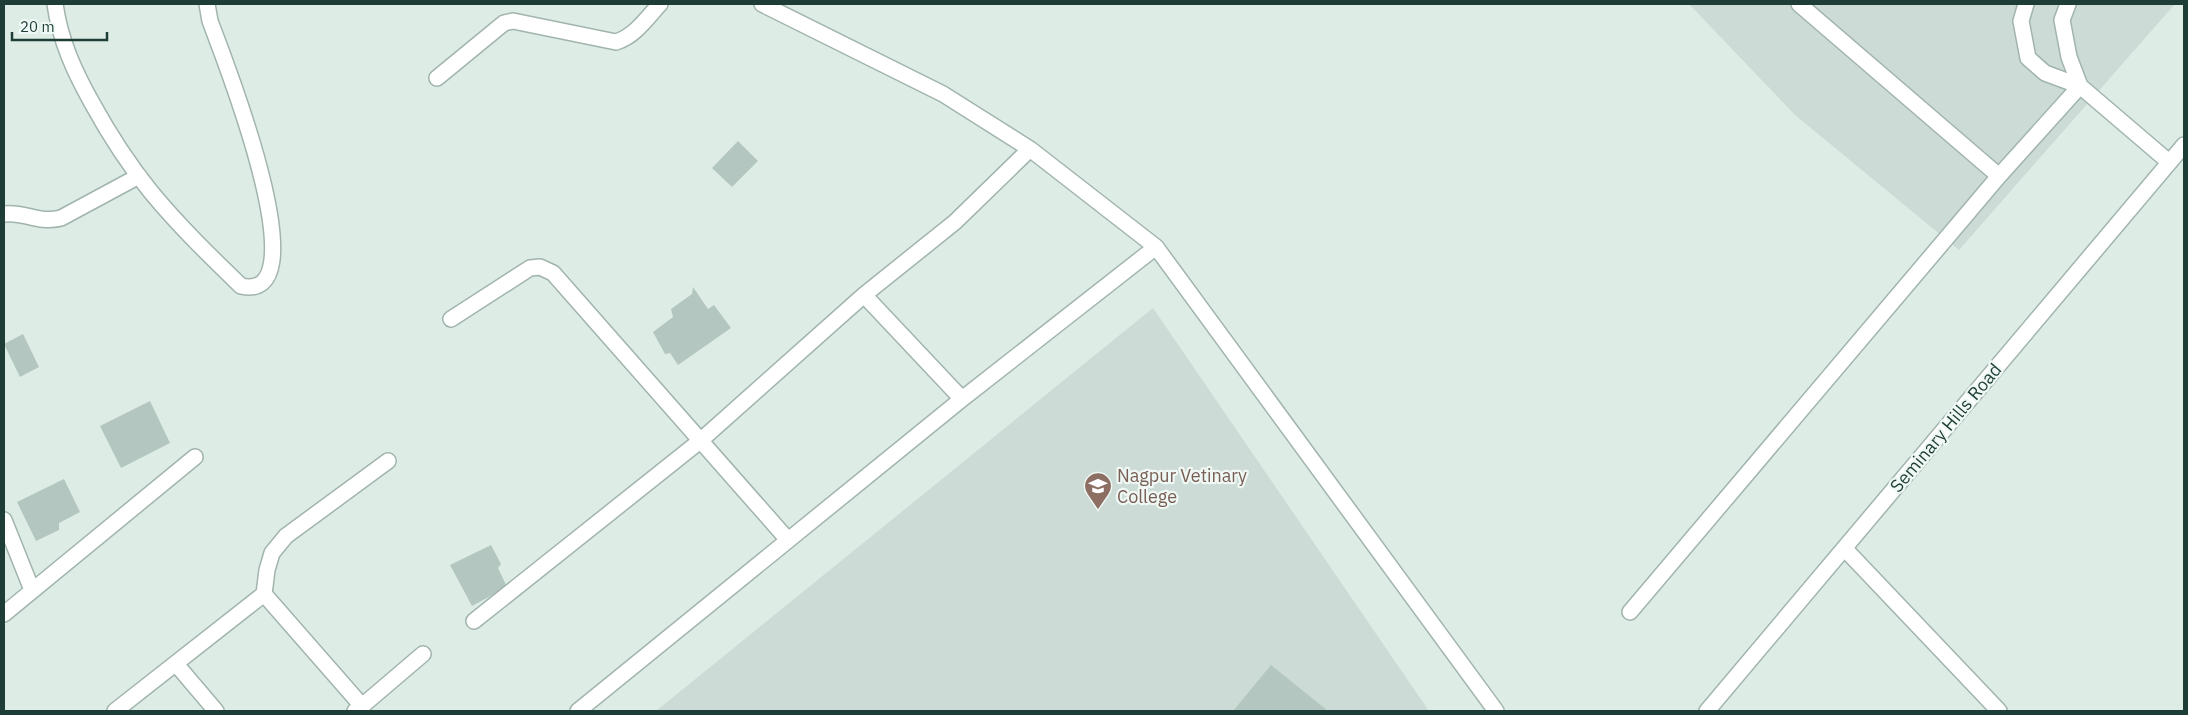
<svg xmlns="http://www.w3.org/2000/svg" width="2188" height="715" viewBox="0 0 2188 715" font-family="'IBM Plex Sans',sans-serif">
<rect width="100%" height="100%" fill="#deece6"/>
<!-- built -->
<path fill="#ccdbd5" d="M1689,4h486l-216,246 -164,-135z
M1153,308l276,403h-773z"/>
<!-- building -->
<path fill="#b3c6bf" d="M738,141l20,20 -26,26 -20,-19z
M693,287l15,22 6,-4 17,23 -53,37 -8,-12 -5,1 -12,-22 20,-15 -2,-8 21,-15z
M23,334l16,33 -19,10 -16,-33z
M150,401l20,42 -49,25 -21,-42z
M64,479l16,33 -21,11v7l-23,11 -19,-39z
M491,545l10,19 -3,4 9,19 -35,19 -22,-41z
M1271,665l57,46h-95z"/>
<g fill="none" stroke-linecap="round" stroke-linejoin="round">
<!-- service casing -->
<g stroke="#a1b4ae" stroke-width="18">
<path id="service" d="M1799,4l200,172
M2026,4l-5,17 7,37 17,15 35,13 89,76
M2068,4l-6,16 7,37 11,29
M1630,612l369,-436 81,-90"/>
</g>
<!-- minor casing -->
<g stroke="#a1b4ae" stroke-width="18">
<path id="minor" d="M55,4c5,36 19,67 37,99 17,31 37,62 59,89 28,34 59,64 90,94 82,19 -20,-235 -31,-265l-3,-17
M762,4l181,90 87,55 126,98 340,464
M437,78l67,-55 9,-2 103,21c19,-6 31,-24 44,-38
M4,214c21,-3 33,10 57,4l78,-42
M864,295l98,104
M451,319l79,-51 10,-1 13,6 235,267
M4,520l28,70
M1845,549l154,162
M264,594l3,-24 5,-17 14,-17 102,-75
M4,614l191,-157
M474,621l226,-180 164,-146 91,-73 75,-73
M176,664l40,47
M362,706l61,-52
M115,711l149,-117 98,112 -7,5
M578,711l384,-312 194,-152"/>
</g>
<!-- tertiary casing -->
<g stroke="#a1b4ae" stroke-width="18">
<path id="tertiary" d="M1707,711l477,-566"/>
</g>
<!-- service -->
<use href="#service" stroke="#fff" stroke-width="15"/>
<!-- minor -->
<use href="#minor" stroke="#fff" stroke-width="15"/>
<!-- tertiary -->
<use href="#tertiary" stroke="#fff" stroke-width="15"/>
</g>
<!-- icons -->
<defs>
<g id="university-pin" transform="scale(1.4375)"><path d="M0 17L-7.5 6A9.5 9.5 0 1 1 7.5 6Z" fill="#8d6e63" stroke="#eff8f4"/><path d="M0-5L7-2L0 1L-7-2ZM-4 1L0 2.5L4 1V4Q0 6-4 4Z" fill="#fff"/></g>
</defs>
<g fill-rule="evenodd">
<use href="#university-pin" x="1098" y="486"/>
</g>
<g text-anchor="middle" stroke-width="4.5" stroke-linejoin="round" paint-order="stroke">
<!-- street labels -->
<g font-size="18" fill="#1e3d36" stroke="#eff8f4">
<text transform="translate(1946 428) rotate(-50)" y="6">Seminary Hills Road</text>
</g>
<!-- education labels -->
<g font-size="18" fill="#785e54" stroke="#eff8f4" text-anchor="start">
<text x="1117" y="482">Nagpur Vetinary<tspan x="1117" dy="21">College</tspan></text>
</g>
</g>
<!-- border -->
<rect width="2188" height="715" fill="none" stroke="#1e3d36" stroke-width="10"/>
<!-- scale -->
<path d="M12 32v8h95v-8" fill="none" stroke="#1e3d36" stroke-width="2.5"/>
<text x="20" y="32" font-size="15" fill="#1e3d36" stroke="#eff8f4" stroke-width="4" paint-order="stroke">20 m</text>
</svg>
